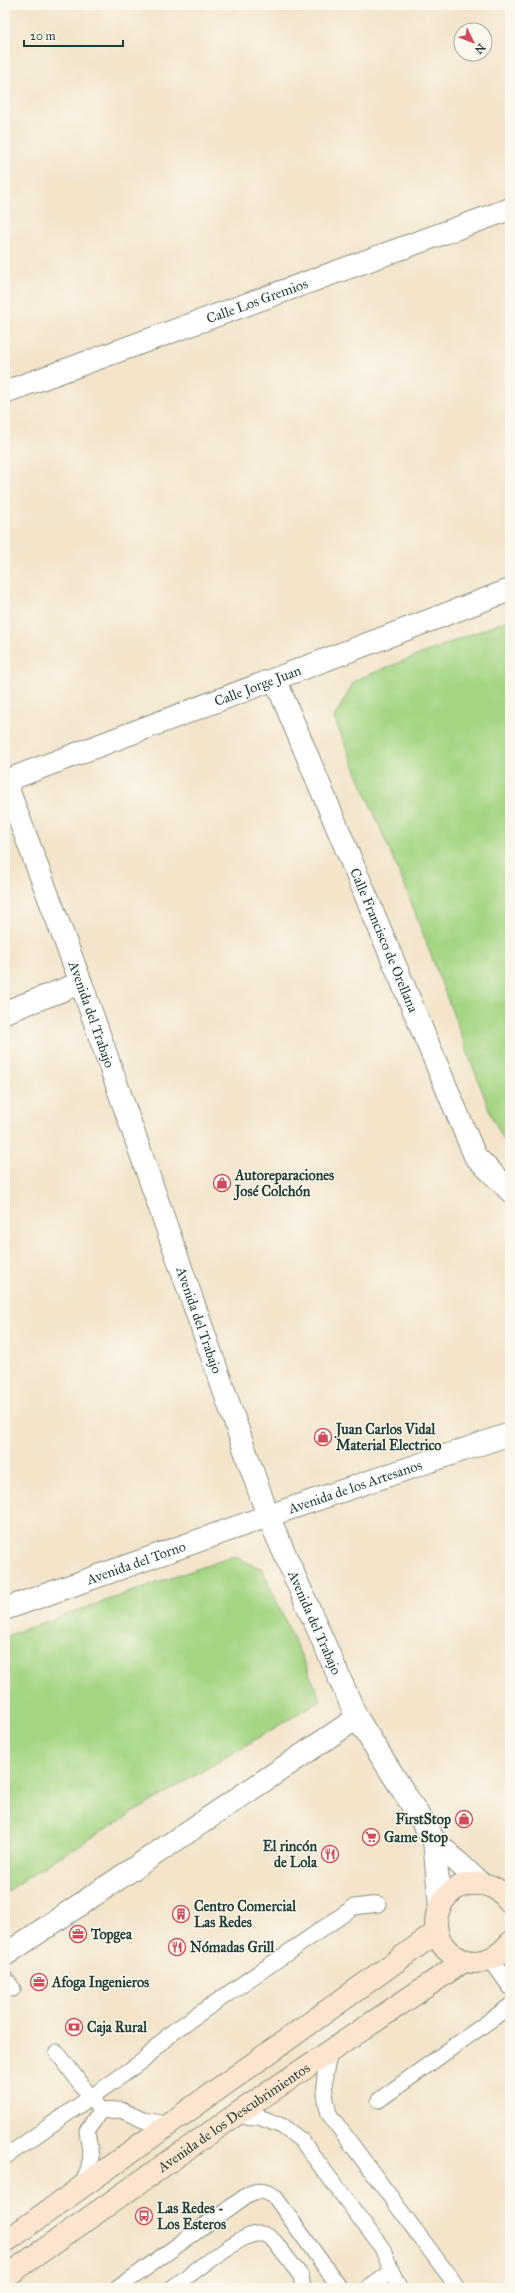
<svg xmlns="http://www.w3.org/2000/svg" width="515" height="2293" viewBox="0 0 515 2293" font-family="'IM FELL Great Primer',serif">
<rect width="100%" height="100%" fill="#fbf7ec"/>
<filter id="ink" filterUnits="userSpaceOnUse"><feTurbulence type="fractalNoise" baseFrequency=".025" numOctaves="2"/><feDisplacementMap in="SourceGraphic" scale="8" xChannelSelector="R" yChannelSelector="G"/><feConvolveMatrix kernelMatrix="1 2 1 2 8 2 1 2 1" color-interpolation-filters="sRGB"/></filter>
<filter id="wash" filterUnits="userSpaceOnUse"><feTurbulence type="fractalNoise" baseFrequency=".012" numOctaves="4" result="noise"/><feDisplacementMap in="SourceGraphic" scale="16" xChannelSelector="R" yChannelSelector="G"/><feGaussianBlur stdDeviation="0.9" result="paint"/><feColorMatrix in="noise" values="0 0 0 0 0 0 0 0 0 0 0 0 0 0 0 0 0 1.4 0 .05"/><feComposite in="paint" operator="in"/></filter>
<g filter="url(#wash)">
<rect width="100%" height="100%" fill="#f3e4ca"/>
<!-- green -->
<path fill="#a4d583" stroke="#62895c" d="M510,619v532l-18,-34 -86,-228 -72,-171 21,-38z
M234,1556l28,13 59,131 -275,165 -41,28v-257z"/>
</g>
<g filter="url(#ink)">
<g fill="none" stroke-linecap="round" stroke-linejoin="round">
<!-- service casing -->
<g stroke="#89907f" stroke-width="17">
<path id="service" d="M491,1960l19,27
M5,1978l8,11
M332,2048c-9,27 -10,38 -3,66l129,174
M57,2052l40,54
M379,2100l131,-94
M100,2111l21,-1 22,10 28,5
M234,2116l25,1 23,9 20,15 80,107 17,40
M5,2157l139,-97 27,-27 183,-126 24,-3
M84,2186l7,-29 -4,-26 13,-20
M118,2288l128,-92c10,-7 19,-6 29,1l65,91
M172,2288c17,-12 68,-54 85,-54 7,-1 12,2 17,7l27,35 2,12
M369,2288l22,-16"/>
</g>
<!-- minor casing -->
<g stroke="#89907f" stroke-width="24">
<g id="minor">
<path id="s1" d="M5,392l505,-183"/>
<path id="s2" d="M275,679l200,477 35,35"/>
<path id="s3" d="M5,781l505,-191"/>
<path d="M5,1012l76,-29"/>
<path d="M5,1955l352,-237"/>
</g>
</g>
<!-- tertiary casing -->
<g stroke="#89907f" stroke-width="24">
<g id="tertiary">
<path id="s4" d="M5,781l76,202 187,533 89,202 77,122 46,43"/>
<path id="s5" d="M5,1609l263,-93 242,-82"/>
<path d="M434,1840l6,66"/>
</g>
</g>
<!-- secondary casing -->
<g stroke="#89907f" stroke-width="24">
<g id="secondary">
<path d="M510,1902c-10,-13 -22,-20 -39,-18 -12,1 -22,8 -28,17 -27,43 31,87 67,42"/>
<path d="M5,2242l432,-310"/>
<path id="s6" d="M5,2277l229,-161 230,-155"/>
</g>
</g>
<!-- service -->
<use href="#service" stroke="#fff" stroke-width="15"/>
<!-- minor -->
<use href="#minor" stroke="#fff" stroke-width="22"/>
<!-- tertiary -->
<use href="#tertiary" stroke="#fff" stroke-width="22"/>
<!-- secondary -->
<use href="#secondary" stroke="#fce5cf" stroke-width="22"/>
</g>
</g>
<!-- icons -->
<defs>
<g id="shop-ring" transform="scale(0.9)"><circle r="9.5" fill="#fbf7ec" stroke="#d1495b" stroke-width="1.5"/><path d="M-5-2.5h2.3a2.7 3.5 0 0 1 5.4 0H5L5.5 6h-11ZM-1.5-2.5h3a1.5 2.3 0 0 0-3 0Z" fill="#d1495b"/></g>
<g id="supermarket-ring" transform="scale(0.9)"><circle r="9.5" fill="#fbf7ec" stroke="#d1495b" stroke-width="1.5"/><path d="M-6-5.5h2.5l.6 2H6L4.5 2H-2.5L-4.4-4H-6ZM-1.5 3.2a1.3 1.3 0 1 0 .1 0ZM3 3.2a1.3 1.3 0 1 0 .1 0Z" fill="#d1495b"/></g>
<g id="restaurant-ring" transform="scale(0.9)"><circle r="9.5" fill="#fbf7ec" stroke="#d1495b" stroke-width="1.5"/><path d="M-5-6h1v4h1v-4h1v4h1v-4h1v5L-1.5 .5V6h-2V.5L-5-1ZM5-6V6H3V1.5H1.5Q1.5-4 5-6Z" fill="#d1495b"/></g>
<g id="building-ring" transform="scale(0.9)"><circle r="9.5" fill="#fbf7ec" stroke="#d1495b" stroke-width="1.5"/><path d="M-4-6H4V6H1V3H-1V6H-4ZM-2.5-4.3h1.7v1.8h-1.7ZM.8-4.3h1.7v1.8H.8ZM-2.5-1h1.7V.8h-1.7ZM.8-1h1.7V.8H.8Z" fill="#d1495b"/></g>
<g id="office-ring" transform="scale(0.9)"><circle r="9.5" fill="#fbf7ec" stroke="#d1495b" stroke-width="1.5"/><path d="M-6-3h4V-5.5h4V-3h4V5H-6ZM-1-4.5V-3h2v-1.5ZM-6 0V1H6V0Z" fill="#d1495b"/></g>
<g id="bank-ring" transform="scale(0.9)"><circle r="9.5" fill="#fbf7ec" stroke="#d1495b" stroke-width="1.5"/><path d="M-6-4H6V4H-6ZM0-2.3a2.3 2.3 0 1 0 0 4.6a2.3 2.3 0 1 0 0-4.6Z" fill="#d1495b"/></g>
<g id="bus-ring" transform="scale(0.9)"><circle r="9.5" fill="#fbf7ec" stroke="#d1495b" stroke-width="1.5"/><path d="M-5-6H5V4H4V6H2V4H-2V6H-4V4H-5ZM-3.5-4V0h7V-4ZM-3.5 1.2v1.5H-2V1.2ZM2 1.2v1.5H3.5V1.2Z" fill="#d1495b"/></g>
</defs>
<g fill-rule="evenodd">
<use href="#shop-ring" x="222" y="1183"/>
<use href="#shop-ring" x="323" y="1437"/>
<use href="#shop-ring" x="464" y="1819"/>
<use href="#supermarket-ring" x="371" y="1837"/>
<use href="#restaurant-ring" x="330" y="1854"/>
<use href="#building-ring" x="181" y="1914"/>
<use href="#office-ring" x="78" y="1934"/>
<use href="#restaurant-ring" x="177" y="1947"/>
<use href="#office-ring" x="39" y="1982"/>
<use href="#bank-ring" x="74" y="2027"/>
<use href="#bus-ring" x="144" y="2216"/>
</g>
<g text-anchor="middle" stroke-width="3" stroke-linejoin="round" paint-order="stroke">
<!-- street labels -->
<g font-size="14" fill="#1f3d34" stroke="#fbf7ec">
<text dy="5" stroke="none"><textPath href="#s1" startOffset="268">Calle Los Gremios</textPath></text>
<text dy="5" stroke="none"><textPath href="#s3" startOffset="270">Calle Jorge Juan</textPath></text>
<text dy="5" stroke="none"><textPath href="#s2" startOffset="283">Calle Francisco de Orellana</textPath></text>
<text dy="5" stroke="none"><textPath href="#s4" startOffset="249">Avenida del Trabajo</textPath></text>
<text dy="5" stroke="none"><textPath href="#s4" startOffset="573">Avenida del Trabajo</textPath></text>
<text dy="5" stroke="none"><textPath href="#s5" startOffset="371">Avenida de los Artesanos</textPath></text>
<text dy="5" stroke="none"><textPath href="#s5" startOffset="139">Avenida del Torno</textPath></text>
<text dy="5" stroke="none"><textPath href="#s4" startOffset="897">Avenida del Trabajo</textPath></text>
<text dy="5" stroke="none"><textPath href="#s6" startOffset="279">Avenida de los Descubrimientos</textPath></text>
</g>
<!-- poi labels -->
<g font-size="14" font-weight="bold" fill="#1f3d34" stroke="#fbf7ec" text-anchor="start">
<text x="235" y="1180">Autoreparaciones<tspan x="235" dy="16">José Colchón</tspan></text>
<text x="336" y="1434">Juan Carlos Vidal<tspan x="336" dy="16">Material Electrico</tspan></text>
<text x="451" y="1824" text-anchor="end">FirstStop</text>
<text x="384" y="1842">Game Stop</text>
<text x="317" y="1851" text-anchor="end">El rincón<tspan x="317" dy="16">de Lola</tspan></text>
<text x="194" y="1911">Centro Comercial<tspan x="194" dy="16">Las Redes</tspan></text>
<text x="91" y="1939">Topgea</text>
<text x="190" y="1952">Nómadas Grill</text>
<text x="52" y="1987">Afoga Ingenieros</text>
<text x="87" y="2032">Caja Rural</text>
<text x="157" y="2213">Las Redes -<tspan x="157" dy="16">Los Esteros</tspan></text>
</g>
</g>
<!-- margin -->
<rect width="515" height="2293" fill="none" stroke="#fbf7ec" stroke-width="20"/>
<!-- north arrow -->
<g transform="translate(473 42) rotate(133)"><circle r="19" fill="#fbf7ec" stroke="#a3ada2"/>
<path d="M0-3L7 15L0 10L-7 15Z" fill="#d1495b"/>
<text y="-6" font-size="11" font-weight="bold" text-anchor="middle" fill="#1f3d34">N</text>
</g>
<!-- scale -->
<path d="M24 40v6h99v-6" fill="none" stroke="#1f3d34" stroke-width="2"/>
<text x="30" y="40" font-size="12" fill="#1f3d34" stroke="#fbf7ec" stroke-width="3" paint-order="stroke">20 m</text>
</svg>
